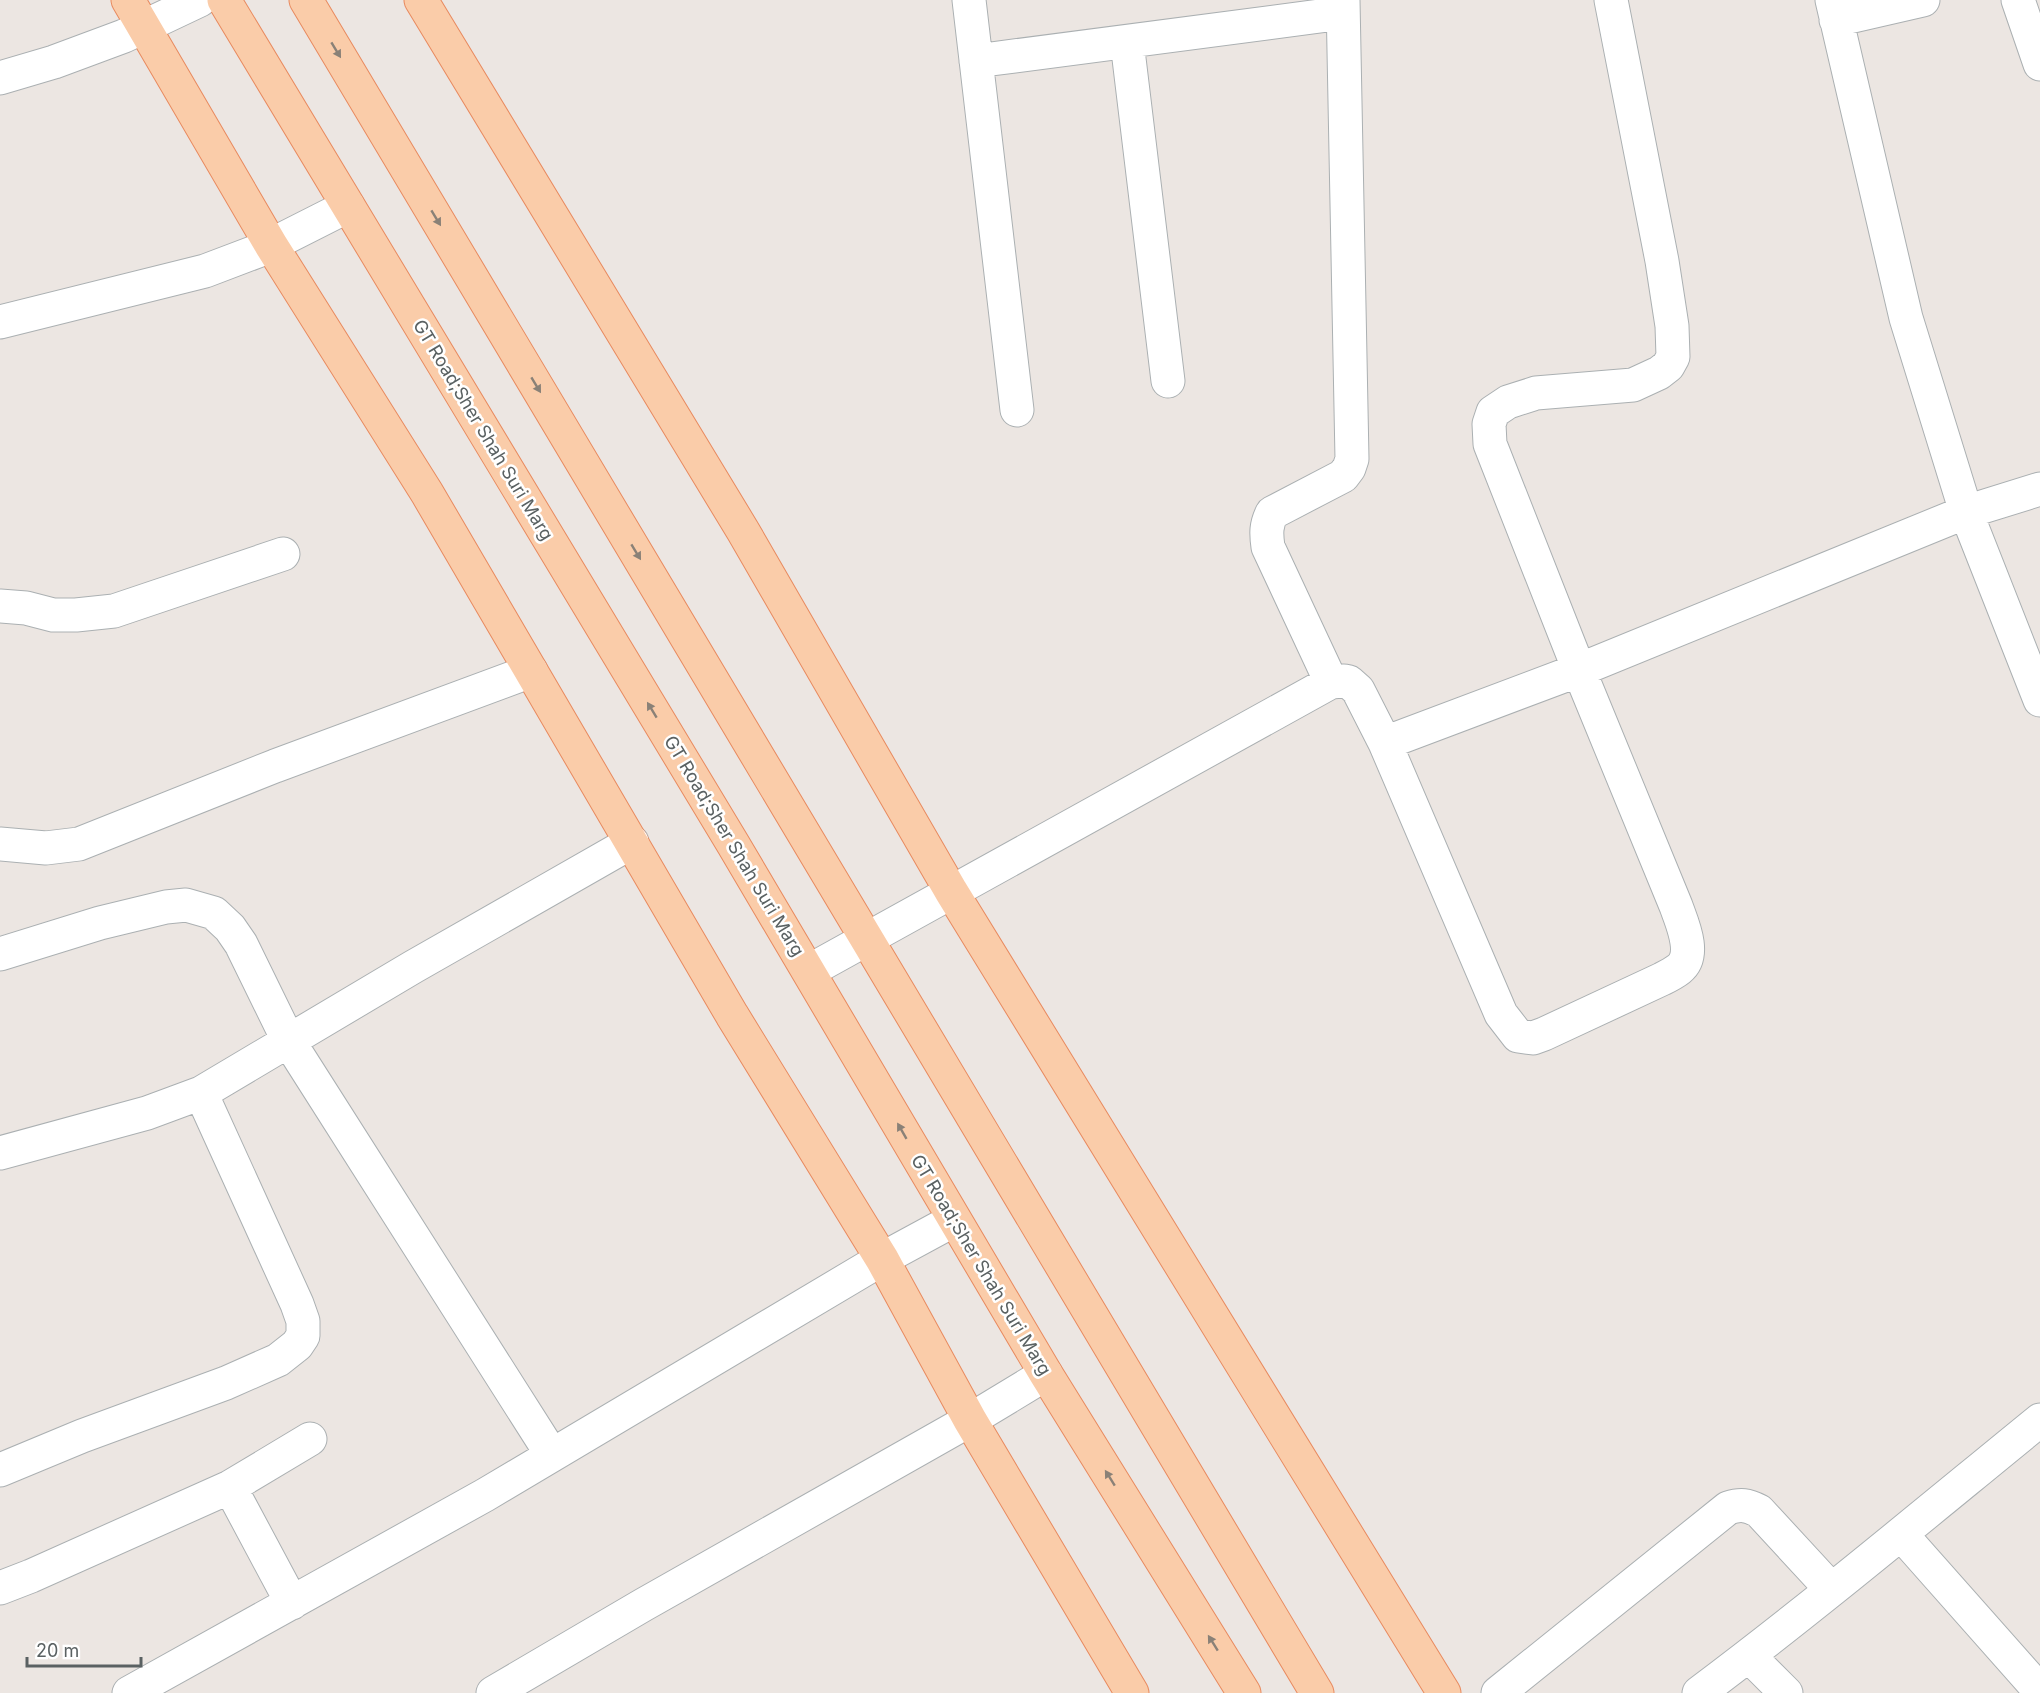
<svg xmlns="http://www.w3.org/2000/svg" width="2040" height="1693" viewBox="0 0 2040 1693" font-family="Inter,sans-serif">
<rect width="100%" height="100%" fill="#ece6e2"/>
<g fill="none" stroke-linecap="round" stroke-linejoin="round">
<!-- minor casing -->
<g stroke="#abb0b2" stroke-width="35">
<path id="minor" d="M969,0l48,410
M1832,0l74,318 60,194 74,188
M2018,0l22,64
M1836,20l87,-20
M1127,42l41,339
M976,61l367,-48
M0,78l54,-16 70,-26 76,-36
M0,322l205,-51 58,-22 85,-43
M0,606l26,2 27,7h23l38,-4 169,-57
M1331,682l-63,-135c-2,-14 -2,-22 4,-34l71,-37 6,-8 3,-9 -9,-459
M1385,743l194,-73 387,-158 74,-23
M0,844l46,4 33,-4 196,-78 256,-95
M0,954l100,-31 66,-16 20,-2 28,8 16,15 11,16 47,96 264,415
M809,971l522,-289 13,-1 5,1 9,8 27,53 116,271 17,22 15,2 11,-4 118,-55c6,-3 12,-6 17,-10 18,-14 3,-46 -3,-63l-97,-236 -89,-226 -1,-20 4,-12 15,-10 28,-9 97,-8 26,-12 9,-7 5,-9 -1,-31 -10,-65 -51,-261
M0,1153l147,-40 54,-20 212,-126 219,-125
M0,1470l82,-34 144,-53 52,-23 19,-15 6,-9v-15l-6,-17 -96,-211
M230,1487l62,116
M1901,1534l139,157
M0,1588l31,-12 199,-89 80,-48
M1749,1656l37,37
M129,1693l356,-198 397,-236 72,-39
M493,1693l150,-88 327,-185 76,-46
M1498,1693l230,-185c13,-4 19,-3 31,3l72,78
M1699,1693c116,-87 228,-181 341,-273"/>
</g>
<!-- major casing -->
<g stroke="#e88a5f" stroke-width="35">
<path id="major" d="M128,0l143,245 156,248 305,522 150,244 88,161 162,273
M224,0l509,844 313,530 198,319
M306,0l1011,1693
M421,0l322,531 208,360 493,802"/>
</g>
<!-- minor -->
<use href="#minor" stroke="#fff" stroke-width="33"/>
<!-- major -->
<use href="#major" stroke="#facca9" stroke-width="33"/>
</g>
<!-- one-way arrows -->
<defs><path id="oneway-solid" d="M-6-.8H1V-3.2L6.5 0L1 3.2V.8H-6Z" transform="scale(1.5)"/></defs>
<g fill="#8a8177">
<use href="#oneway-solid" transform="translate(336 50) rotate(59)"/>
<use href="#oneway-solid" transform="translate(436 218) rotate(59)"/>
<use href="#oneway-solid" transform="translate(536 385) rotate(59)"/>
<use href="#oneway-solid" transform="translate(636 552) rotate(59)"/>
<use href="#oneway-solid" transform="translate(652 710) rotate(-121)"/>
<use href="#oneway-solid" transform="translate(902 1131) rotate(-120)"/>
<use href="#oneway-solid" transform="translate(1110 1478) rotate(-122)"/>
<use href="#oneway-solid" transform="translate(1213 1643) rotate(-122)"/>
</g>
<g text-anchor="middle" stroke-width="5" stroke-linejoin="round" paint-order="stroke">
<!-- street labels -->
<g font-size="18" fill="#5a6162" stroke="#fff">
<text transform="translate(483 430) rotate(59)" y="6">GT Road;Sher Shah Suri Marg</text>
<text transform="translate(734 846) rotate(59)" y="6">GT Road;Sher Shah Suri Marg</text>
<text transform="translate(981 1265) rotate(59)" y="6">GT Road;Sher Shah Suri Marg</text>
</g>
</g>
<!-- scale -->
<path d="M27 1657v9h114v-9" fill="none" stroke="#5a6162" stroke-width="3"/>
<text x="36" y="1657" font-size="18" fill="#5a6162" stroke="#ffffff" stroke-width="4.5" paint-order="stroke">20 m</text>
</svg>
